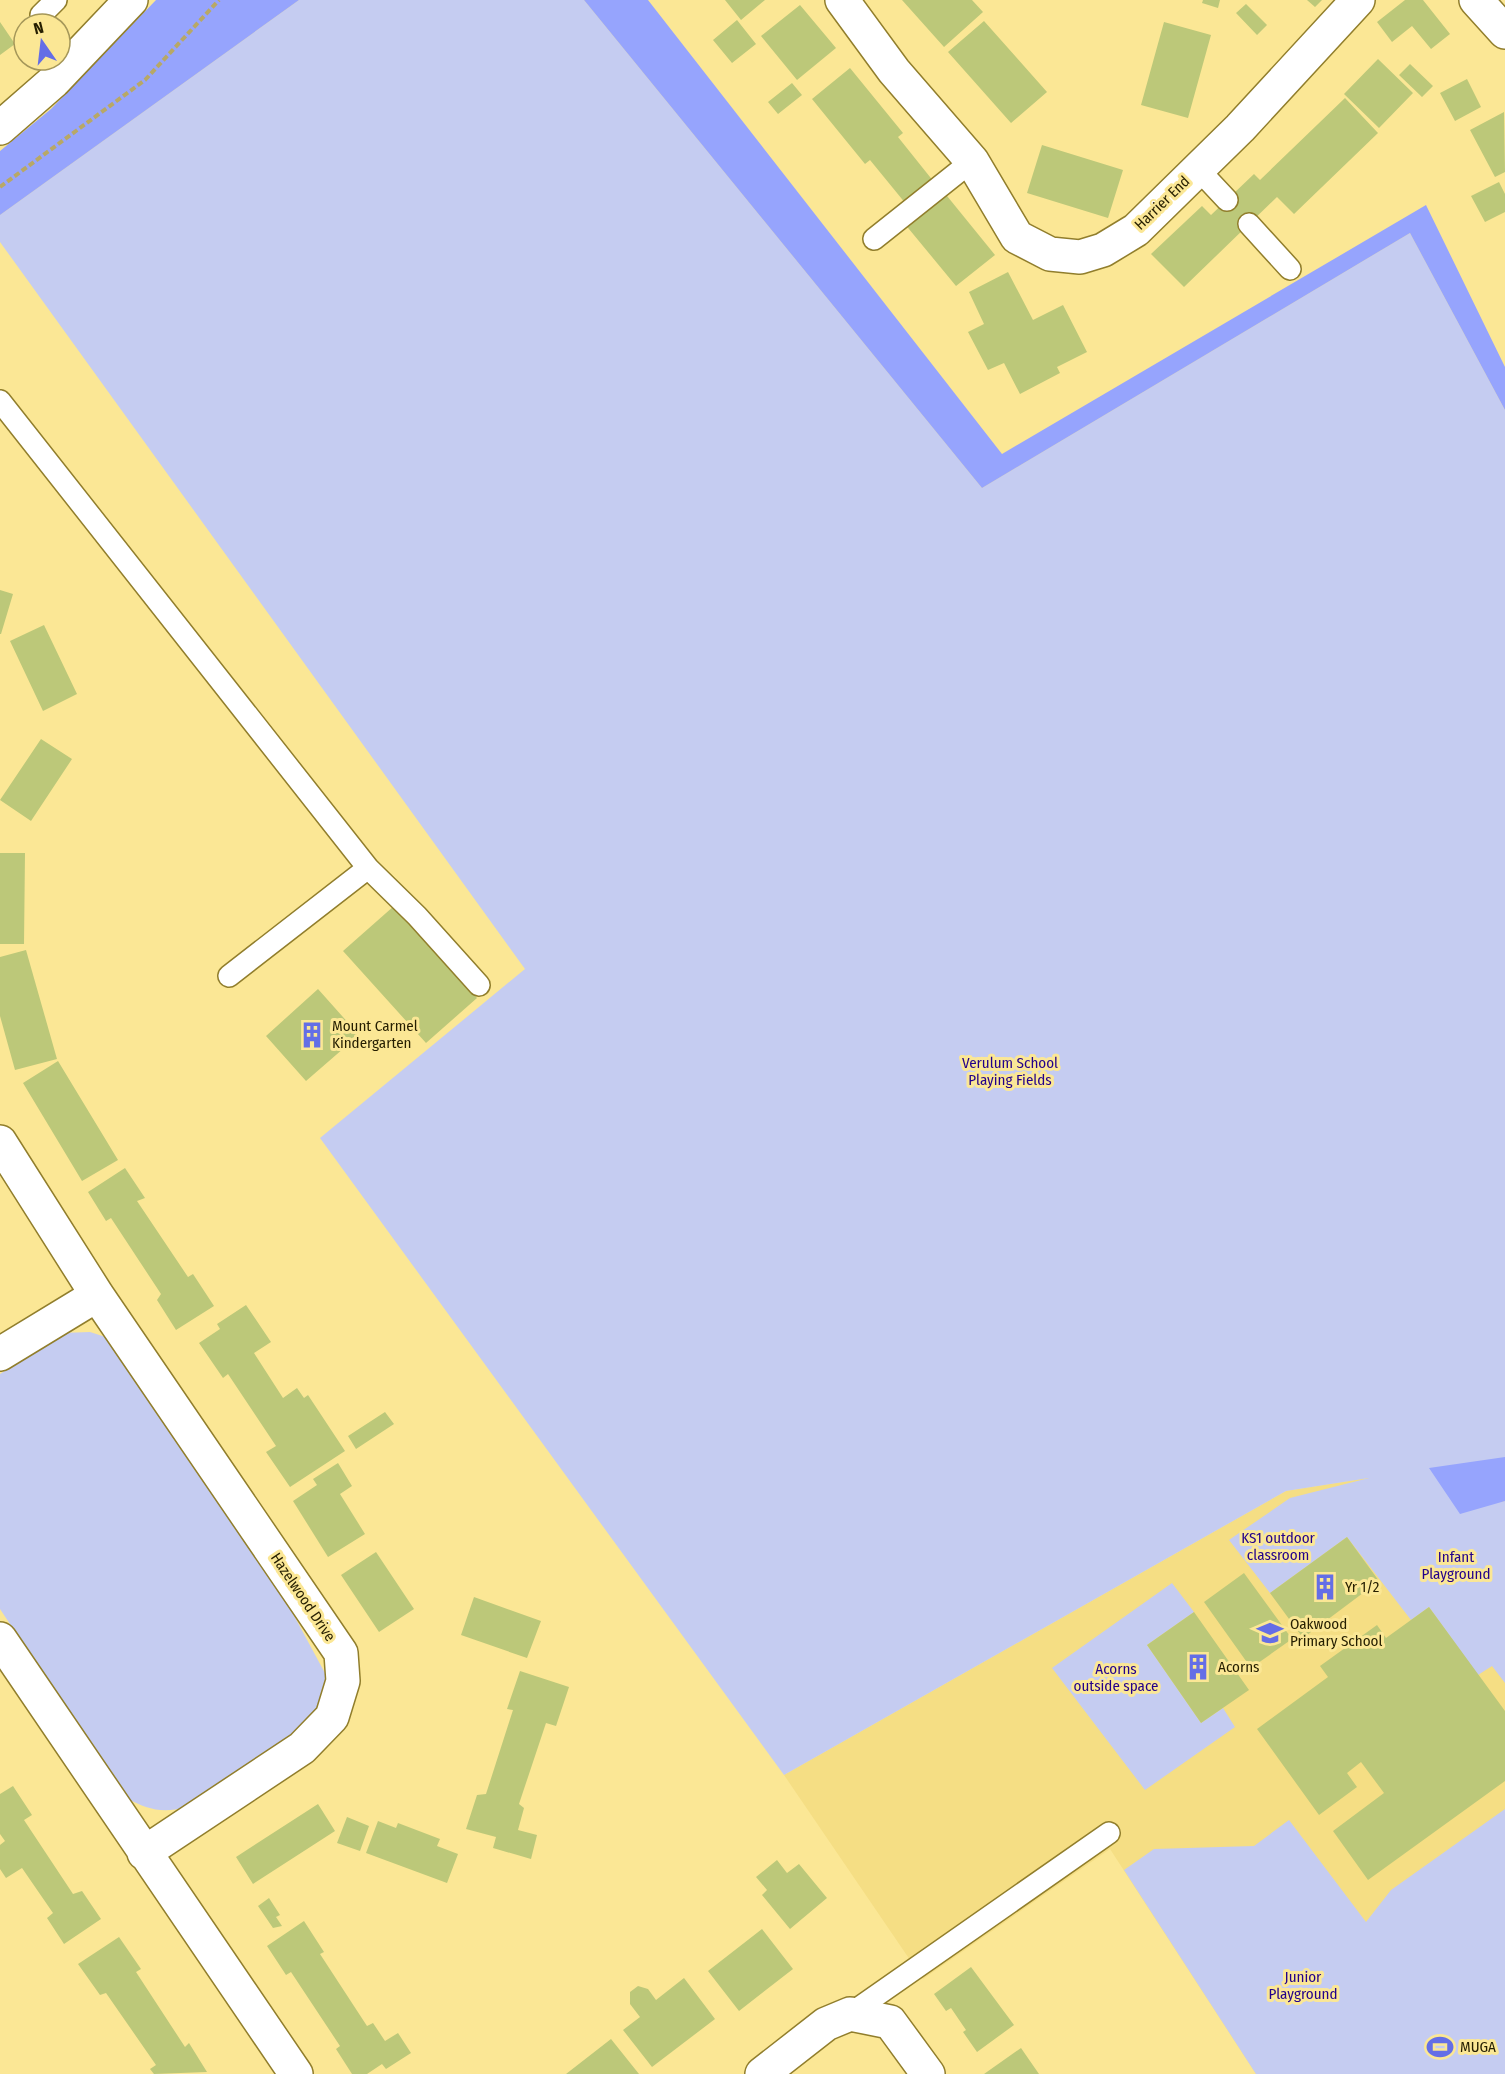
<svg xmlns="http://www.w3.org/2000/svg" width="1505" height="2074" viewBox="0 0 1505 2074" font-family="'Fira Sans Condensed',sans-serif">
<rect width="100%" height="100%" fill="#fbe795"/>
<!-- built -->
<path fill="#f5de84" d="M1505,1456v618h-249l-146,-225 -187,130 -139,-204 502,-284z"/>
<!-- green -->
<path fill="#c5ccf1" d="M299,0h285l398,488 428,-255 95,177v1047l-6,45 6,-1v182l-13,-17 -14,9 -49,-68 -18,13 -64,-83 -77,56 -41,-53 61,-42 79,-20 -83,13 -502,284 -464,-637 205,-169 -525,-727v-27z
M90,1332l28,9 68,116 98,140 42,78 -5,27 -22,28 -113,77c-24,7 -39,2 -60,-9l-126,-189v-235l61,-41z
M1172,1583l22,29 -47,33 54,78 22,-15 12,19 -90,63 -93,-122z
M1505,1809v265h-249l-132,-204 30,-21 100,-3 35,-26 77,102 25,-32z"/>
<!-- forest -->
<path fill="#96a4fd" d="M156,0h143l-299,215v-64l51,-42z
M584,0h64l354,454 424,-249 79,162v43l-95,-177 -428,255z
M1505,1457v44l-45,13 -31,-46z"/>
<!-- building -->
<path fill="#bcc879" d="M725,0h40l-24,20z
M902,0h70l11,12 -39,35z
M1203,0h17l-2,8 -16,-5z
M1307,0h15l-7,7z
M1405,0h18l27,34 -19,15 -19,-23 -20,16 -15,-20z
M1246,4l21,21 -10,10 -21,-22z
M800,5l36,43 -39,32 -36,-44z
M737,20l19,24 -24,19 -19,-23z
M984,21l63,71 -36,31 -63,-71z
M0,22l15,22 -15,11z
M1164,22l47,13 -23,83 -47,-13z
M1378,59l35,34 -34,35 -35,-34z
M1410,64l23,22 -11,11 -23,-22z
M850,68l53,65 -5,4 36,45 -28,22 -36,-44 -5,4 -53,-65z
M1467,79l14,28 -26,14 -15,-28z
M792,83l10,12 -24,19 -10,-12z
M1345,98l33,35 -84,81 -17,-17 -93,90 -33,-33 51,-48 9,9 43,-41 6,6z
M1504,112l1,60 -10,5 -25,-47z
M1042,145l81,25 -15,48 -81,-25z
M1499,182l6,12v18l-20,10 -14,-26z
M943,191l52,64 -39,31 -52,-63z
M1008,272l25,48 30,-15 24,47 -30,15 3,6 -40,21 -16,-31 -16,7 -20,-38 16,-8 -15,-32z
M0,590l13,4 -12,40h-1z
M44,625l33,69 -34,17 -33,-70z
M41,739l31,20 -41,62 -31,-21z
M0,853h25l-1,91h-24z
M394,906l83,92 -51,45 -83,-92z
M26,950l31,109 -42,11 -15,-54v-59z
M318,989l41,46 -53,46 -40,-45z
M58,1061l60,99 -36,21 -59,-98z
M125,1168l20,30 -8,3 51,76 5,-3 21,32 -38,24 -19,-30 4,-6 -50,-76 -5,3 -18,-29z
M246,1305l25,37 -17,11 29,45 14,-10 7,10 4,-3 37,56 -55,36 -24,-35 10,-6 -48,-72 -5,4 -24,-35 21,-14 -3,-5z
M385,1412l9,12 -38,25 -8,-13z
M338,1463l14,23 -12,8 25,40 -37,23 -35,-56 24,-16 -4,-6z
M1347,1537l32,44 -76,57 -33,-45z
M376,1552l38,57 -35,23 -38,-57z
M1244,1573l48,66 -41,29 -47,-66z
M474,1597l67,24 -14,37 -66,-23z
M1429,1607l76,104v70l-137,99 -35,-49 51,-38 -23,-31 -14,11 10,14 -38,28 -62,-86 71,-52 -8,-11 57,-41 9,13z
M1194,1612l55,78 -48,33 -54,-78z
M520,1671l49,16 -13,39 -10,-3 -27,81 5,4 -6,22 19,5 -6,24 -38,-11 3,-11 -30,-8 11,-34 9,-1 27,-84 -6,-1z
M13,1786l19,29 -8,5 49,74 9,-3 19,28 -37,25 -17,-26 6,-5 -31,-45 -16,10 -6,-9v-24l5,-4 -5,-7v-40z
M318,1804l17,27 -82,53 -17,-27z
M347,1817l22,9 -9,25 -23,-8z
M378,1821l18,7 2,-5 42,16 -3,7 21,8 -11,29 -81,-30z
M777,1860l10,13 12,-9 28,34 -37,31 -28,-34 5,-5 -11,-13z
M269,1898l11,17 -4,2 6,9 -9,2 -15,-22z
M304,1921l20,31 -4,2 47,72 6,-3 12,18 13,-8 13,20 -25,16 -4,-5 -15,10h-15l-16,-25 4,-3 -49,-74 -5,3 -19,-29z
M762,1929l31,40 -54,42 -31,-40z
M119,1937l22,32 -5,3 49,75 4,-4 18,29 -53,2 -4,-5 6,-4 -50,-72 -6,2 -22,-31z
M971,1967l43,58 -37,27 -14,-20 3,-2 -15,-22 -5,3 -12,-17z
M684,1978l31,41 -63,48 -29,-37 17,-13 -10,-13v-12l8,-6 10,3 8,11z
M611,2039l28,35h-73z
M1021,2048l18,26h-55z"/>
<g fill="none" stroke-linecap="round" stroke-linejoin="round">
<!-- lane casing -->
<g stroke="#917e2c" stroke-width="24">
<path id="lane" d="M41,15l15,-15
M1198,169l29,31
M1249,224l41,45
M874,239l98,-78
M0,401l368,467 -139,108
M368,868l49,48 62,69
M850,2014l259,-181"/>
</g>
<!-- street casing -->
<g stroke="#917e2c" stroke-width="36">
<path id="street" d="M842,0l52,71 78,90 45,76 33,17 30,3 23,-7 33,-20 104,-102 118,-128
M1476,0l29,32
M0,1142l97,153 244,358 2,28 -11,36 -30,31 -158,105
M0,1354l97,-59
M0,1639l296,435
M762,2074l64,-50 24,-10 40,8 38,52"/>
</g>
<!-- secondary casing -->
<g stroke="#917e2c" stroke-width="36">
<path id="secondary" d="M0,128l54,-47 77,-81"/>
</g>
<!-- path -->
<path stroke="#b8a866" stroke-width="4" stroke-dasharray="6 3" stroke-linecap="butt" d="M0,187l145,-107 74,-80"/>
<!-- lane -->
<use href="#lane" stroke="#fff" stroke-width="21"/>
<!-- street -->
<use href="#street" stroke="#fff" stroke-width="33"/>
<!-- secondary -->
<use href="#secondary" stroke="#fff" stroke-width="33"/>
</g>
<!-- icons -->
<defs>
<g id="building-bare" transform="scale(2.07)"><path d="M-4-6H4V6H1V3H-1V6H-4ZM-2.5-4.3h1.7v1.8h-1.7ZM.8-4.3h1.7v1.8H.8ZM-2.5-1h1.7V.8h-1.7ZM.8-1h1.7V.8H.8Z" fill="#646ee6" stroke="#fbe795" stroke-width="2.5" paint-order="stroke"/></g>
<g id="school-bare" transform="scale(2.07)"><path d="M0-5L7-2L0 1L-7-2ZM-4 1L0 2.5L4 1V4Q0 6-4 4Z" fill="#646ee6" stroke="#fbe795" stroke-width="2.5" paint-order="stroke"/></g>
<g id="stadium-bare" transform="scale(2.07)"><path d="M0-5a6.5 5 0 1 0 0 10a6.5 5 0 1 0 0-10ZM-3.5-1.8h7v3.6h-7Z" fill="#646ee6" stroke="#fbe795" stroke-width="2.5" paint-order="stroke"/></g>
</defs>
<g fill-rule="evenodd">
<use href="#building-bare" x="312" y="1035"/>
<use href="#building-bare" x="1325" y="1587"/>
<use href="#school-bare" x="1270" y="1633"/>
<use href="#building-bare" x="1198" y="1667"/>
<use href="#stadium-bare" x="1440" y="2047"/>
</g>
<g text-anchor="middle" stroke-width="6" stroke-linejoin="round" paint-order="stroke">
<!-- street labels -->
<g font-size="15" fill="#251e00" stroke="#fbe795">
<text transform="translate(1162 203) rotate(-44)" y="5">Harrier End</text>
<text transform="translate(303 1597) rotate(56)" y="5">Hazelwood Drive</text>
</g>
<!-- poi labels -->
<g font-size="15" fill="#251e00" stroke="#fbe795" text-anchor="start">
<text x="332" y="1031">Mount Carmel<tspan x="332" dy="17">Kindergarten</tspan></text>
<text x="1345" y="1592">Yr 1/2</text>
<text x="1290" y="1629">Oakwood<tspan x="1290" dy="17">Primary School</tspan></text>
<text x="1218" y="1672">Acorns</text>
<text x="1460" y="2052">MUGA</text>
</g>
<!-- park labels -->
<g font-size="15" fill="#22008b" stroke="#fbe795">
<text x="1010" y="1068">Verulum School<tspan x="1010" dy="17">Playing Fields</tspan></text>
<text x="1278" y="1543">KS1 outdoor<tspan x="1278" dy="17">classroom</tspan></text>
<text x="1456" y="1562">Infant<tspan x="1456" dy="17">Playground</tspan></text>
<text x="1116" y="1674">Acorns<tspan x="1116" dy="17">outside space</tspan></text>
<text x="1303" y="1982">Junior<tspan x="1303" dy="17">Playground</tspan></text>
</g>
</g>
<!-- north arrow -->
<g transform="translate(42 42) rotate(346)"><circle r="28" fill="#fbe795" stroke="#a59759" stroke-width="1.5"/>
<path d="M0-4.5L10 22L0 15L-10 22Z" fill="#646ee6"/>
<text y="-9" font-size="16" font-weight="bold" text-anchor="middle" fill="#251e00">N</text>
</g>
</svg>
